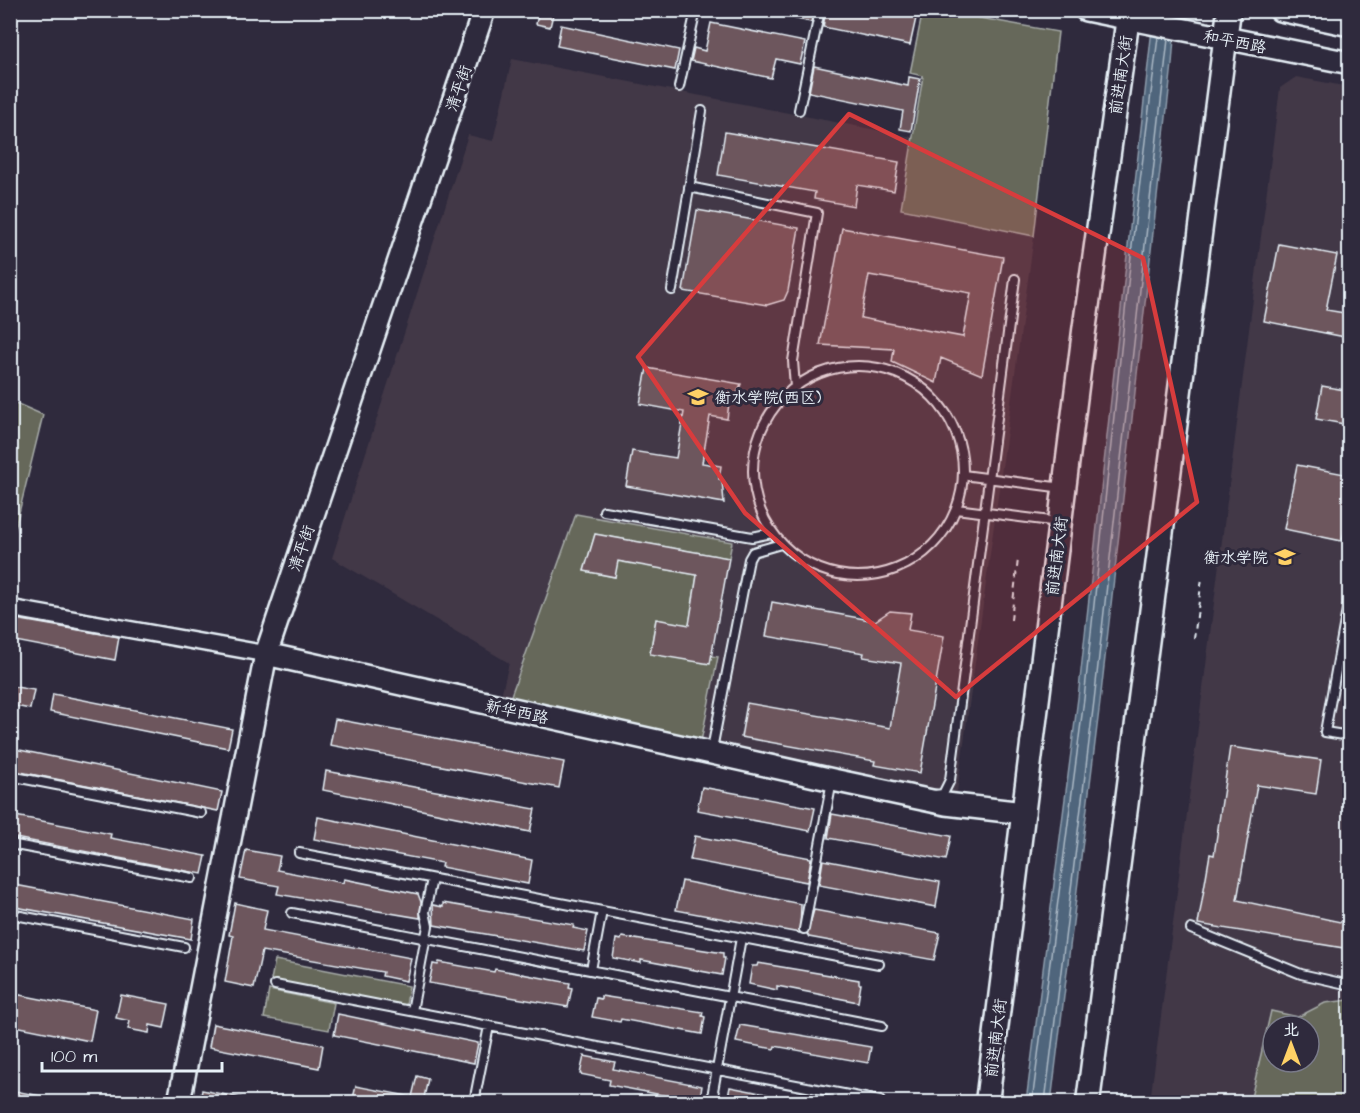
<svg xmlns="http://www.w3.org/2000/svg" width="1360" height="1113" viewBox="0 0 1360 1113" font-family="'Architects Daughter','LXGW WenKai TC',sans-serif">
<rect width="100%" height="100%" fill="#2f2a3d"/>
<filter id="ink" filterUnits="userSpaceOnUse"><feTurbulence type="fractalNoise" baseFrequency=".0167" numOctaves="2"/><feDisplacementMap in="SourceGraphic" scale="12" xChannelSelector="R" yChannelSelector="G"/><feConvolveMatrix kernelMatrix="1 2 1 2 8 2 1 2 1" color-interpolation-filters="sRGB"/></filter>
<g filter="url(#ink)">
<!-- built -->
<path fill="#423847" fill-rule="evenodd" d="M512,59l400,78 -11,72 133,27 -79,571 -459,-91 13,-53 -177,-105 136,-423 25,6z
M1296,77l53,10v1015h-199l130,-1014zM1273,1026h36v36h-36z"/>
<!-- green -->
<path fill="#66685a" stroke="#a7aca9" stroke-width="1.5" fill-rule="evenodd" d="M923,10l18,1 117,21 -24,204 -133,-27 22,-133 -13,-3z
M11,401l32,14 -29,118h-4z
M576,514l156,28 -3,16 -134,-24 -11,37 31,6 1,-16 81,14 -8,50 -33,-6 -6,34 59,11 2,-8 7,1 -20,99 -195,-38z
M275,960l134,26 -3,20 -135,-26z
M269,990l65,13 -5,27 -65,-12z
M1349,1000v102h-99l21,-91 27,6 27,-14zM1273,1026h36v36h-36z"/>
<!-- water -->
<path fill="#50657b" stroke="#8d9dad" stroke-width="1.5" d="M1154,11h22l-4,53 -72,638 -49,400h-25l52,-404z"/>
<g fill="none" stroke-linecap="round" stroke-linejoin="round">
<!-- shore -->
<path stroke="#abb9c6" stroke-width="1.5" d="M1032,1102l52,-403 48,-453 26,-209
M1045,1102l49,-401 74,-662"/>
</g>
<!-- building -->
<path fill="#6d575d" stroke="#e8f1f8" stroke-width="1.5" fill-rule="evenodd" d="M539,10h15l-4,17 -14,-3z
M778,10h36l-3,12 -33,-7z
M826,10h54l36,8 -6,27 -87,-18z
M711,23l94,19 -5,22 -24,-5 -5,19 -80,-17 3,-13 11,3z
M561,25l118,25 -4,20 -118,-24z
M814,66l94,20 1,-9 11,2 -9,52 -11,-2 3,-18 -94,-19z
M725,132l174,30 -5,29 -37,-6 -3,21 -40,-7 1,-7 -97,-17z
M697,210l102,18 -11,63 -4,9 -17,5 -84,-14z
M842,228l161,29 -21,118 -41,-17 -5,25 -44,-21 2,-13 -74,-4zM869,275l102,18 -8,44 -102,-19z
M1279,244l58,11 -11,55 24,4v24l-86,-17z
M647,368l94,16 -8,19h-4l-2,16 -17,-3 -8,47 19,3 -2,13 3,1 2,23 -98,-17 6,-35 44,7 8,-46 -44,-8z
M1322,386l28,5v34l-34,-6z
M1297,465l53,10v31l-8,35 -58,-12z
M595,534l134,24 -19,106 -60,-10 6,-35 33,6 8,-50 -79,-14 -3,16 -31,-6z
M772,602l103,19 15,-10 21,2 -3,17 36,6 -24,137 -46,-8 1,-4 -134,-24 6,-34 143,25 11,-65 -38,-6 1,-4 -98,-17z
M10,618l109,19 -4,23 -105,-20z
M10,686l24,4 -4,19 -20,-4z
M53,694l179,35 -4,19 -178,-36z
M335,719l229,43 -5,26 -229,-43z
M1230,747l91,13 -5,34 -59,-9 -20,115 113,24v25l-152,-25 12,-70 4,1z
M10,748l212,44 -4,19 -208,-41z
M326,771l209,38 -5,23 -207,-42z
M702,787l113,21 -5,23 -113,-21z
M832,814l119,22 -5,24 -118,-22z
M10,815l101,19 -1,4 96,18 -4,18 -192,-37z
M318,817l214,43 -4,24 -87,-17 1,-4 -128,-24z
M695,836l116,22 -4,24 -117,-22z
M246,850l34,6 -3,14 66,13 1,-4 74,15 3,8 -1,16 -143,-24 2,-8 -39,-7z
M823,860l117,22 -4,25 -117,-22z
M682,881l119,23 -1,29 -124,-23z
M10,884l184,35 -3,20 -181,-33z
M235,903l32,7 -4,20 148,28 -5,23 -24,-5 1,-4 -121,-21 -8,37 -29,-6 8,-46 -4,-1z
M443,903l131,22 -1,3 15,3 -4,20 -150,-26 -1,-20 10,2z
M814,910l126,23 -6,27 -125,-23 -2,-3z
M622,937l101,16v5h2l-3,17 -81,-15v3l-28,-5 3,-19 5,1z
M439,962l55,10 1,-3 75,14 -1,4 3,1 -4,19 -139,-24 4,-19 5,1z
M758,963l101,17v4h2l-3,18 -81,-16v4l-28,-6 3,-18h5z
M10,993l86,17 -6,31 -80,-16z
M121,995l48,9 -5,24 -14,-3 -1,8 -21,-4 2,-8 -14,-3z
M601,996l102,16 -1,4 3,1 -3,17 -81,-15 -1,3 -28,-5 4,-19 5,1z
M338,1014l140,29 -4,20 -140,-28z
M213,1024l110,21 -4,23 -110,-21z
M740,1025l131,22 -3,16 -93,-17 -1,3 -38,-7z
M584,1056l31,6 -2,7 89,17 -3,16 -90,-17 1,-5 -30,-6z
M417,1076l11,3 -5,23h-71l4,-16 56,11z
M730,1087l56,11v4h-59z
M10,1090l41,8v4h-41z
M202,1090l39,8 -1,4h-40z"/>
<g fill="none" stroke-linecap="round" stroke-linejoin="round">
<!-- lane casing -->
<g stroke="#e8f1f8" stroke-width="12">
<path id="lane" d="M679,87l17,-77
M799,110l21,-100
M689,187l128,26 -24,148 2,26
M672,290l30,-179
M753 471a105 105 0 1 1 210 0a105 105 0 1 1-210 0Z
M963,475l100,13
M956,509l103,13
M604,511l148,26 20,-4
M1350,593l-25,139 25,4
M717,749l-4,-5 36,-185 4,-7 28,-8
M10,776l191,37
M934,795l9,-1 7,-14 65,-501
M10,844l182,34
M299,853l580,111
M292,913l590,113
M10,914l174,33
M804,929l28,-148
M1191,929l110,45 49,11
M591,970l11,-59
M275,985l605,116
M412,1011l16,-85 -3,-14 7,-33
M474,1102l15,-76
M718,1102l-5,-11 28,-153"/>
</g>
<!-- street casing -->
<g stroke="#e8f1f8" stroke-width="20">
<path id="street" d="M10,608l256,46"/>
</g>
<!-- secondary casing -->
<g stroke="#e8f1f8" stroke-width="26">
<path id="secondary" d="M1086,10l264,53
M1280,10l70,15
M266,654l567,126 113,24 78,9
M179,1102l87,-448 218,-644"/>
</g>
<!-- primary casing -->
<g stroke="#e8f1f8" stroke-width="27">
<path id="primary" d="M987,1102l97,-771 45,-321
M1088,1102l141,-1092"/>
</g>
<!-- path -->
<path stroke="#e8f1f8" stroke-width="2" stroke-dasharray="6 4.5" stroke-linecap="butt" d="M1011,620l7,-61
M1194,639l8,-61"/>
<!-- lane -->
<use href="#lane" stroke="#2f2a3d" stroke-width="8"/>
<!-- street -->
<use href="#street" stroke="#2f2a3d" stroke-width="15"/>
<!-- secondary -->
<use href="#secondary" stroke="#2f2a3d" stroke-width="21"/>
<!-- primary -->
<use href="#primary" stroke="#2f2a3d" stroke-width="22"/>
</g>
</g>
<!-- marked area -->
<path fill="#d83c3d" fill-opacity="0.2" stroke="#d83c3d" stroke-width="4.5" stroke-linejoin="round" d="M849,114l294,144 54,244 -241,195 -211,-184 -107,-156z"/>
<!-- icons -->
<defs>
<g id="university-bare" transform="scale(1.62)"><path d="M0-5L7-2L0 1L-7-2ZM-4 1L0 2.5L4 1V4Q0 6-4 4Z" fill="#ffd166" stroke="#2f2a3d" stroke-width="2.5" paint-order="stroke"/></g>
</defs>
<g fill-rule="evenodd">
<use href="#university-bare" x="698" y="397"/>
<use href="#university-bare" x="1285" y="557"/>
</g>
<g text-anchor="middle" stroke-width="6" stroke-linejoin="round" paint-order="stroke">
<!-- street labels -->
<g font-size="16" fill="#e8f1f8" stroke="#2f2a3d">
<text transform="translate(1235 41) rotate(11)" y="6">和平西路</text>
<text transform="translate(1120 75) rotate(-82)" y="6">前进南大街</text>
<text transform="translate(458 88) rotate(-71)" y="6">清平街</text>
<text transform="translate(301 548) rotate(-71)" y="6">清平街</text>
<text transform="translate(1056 556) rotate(-83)" y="6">前进南大街</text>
<text transform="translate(517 711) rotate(12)" y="6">新华西路</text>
<text transform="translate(995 1038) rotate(-83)" y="6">前进南大街</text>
</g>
<!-- poi labels -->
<g font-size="16" fill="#e8f1f8" stroke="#2f2a3d" text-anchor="start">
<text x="715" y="403">衡水学院(西区)</text>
<text x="1268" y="563" text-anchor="end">衡水学院</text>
</g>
</g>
<!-- margin -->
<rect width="1360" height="1113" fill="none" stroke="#2f2a3d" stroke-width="36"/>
<rect x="18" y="18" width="1324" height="1077" fill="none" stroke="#e8f1f8" stroke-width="2" filter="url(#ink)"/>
<!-- north arrow -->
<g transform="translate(1291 1044)"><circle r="28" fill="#2f2a3d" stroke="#797a88" stroke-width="1.5"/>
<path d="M0-4.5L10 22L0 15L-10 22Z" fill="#ffd166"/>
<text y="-9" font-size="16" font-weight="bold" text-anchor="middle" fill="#e8f1f8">北</text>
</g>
<!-- scale -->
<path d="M42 1062v9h180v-9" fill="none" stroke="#e8f1f8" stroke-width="3"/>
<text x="51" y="1062" font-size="18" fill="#e8f1f8" stroke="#2f2a3d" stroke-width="4.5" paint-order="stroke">100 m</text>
</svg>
